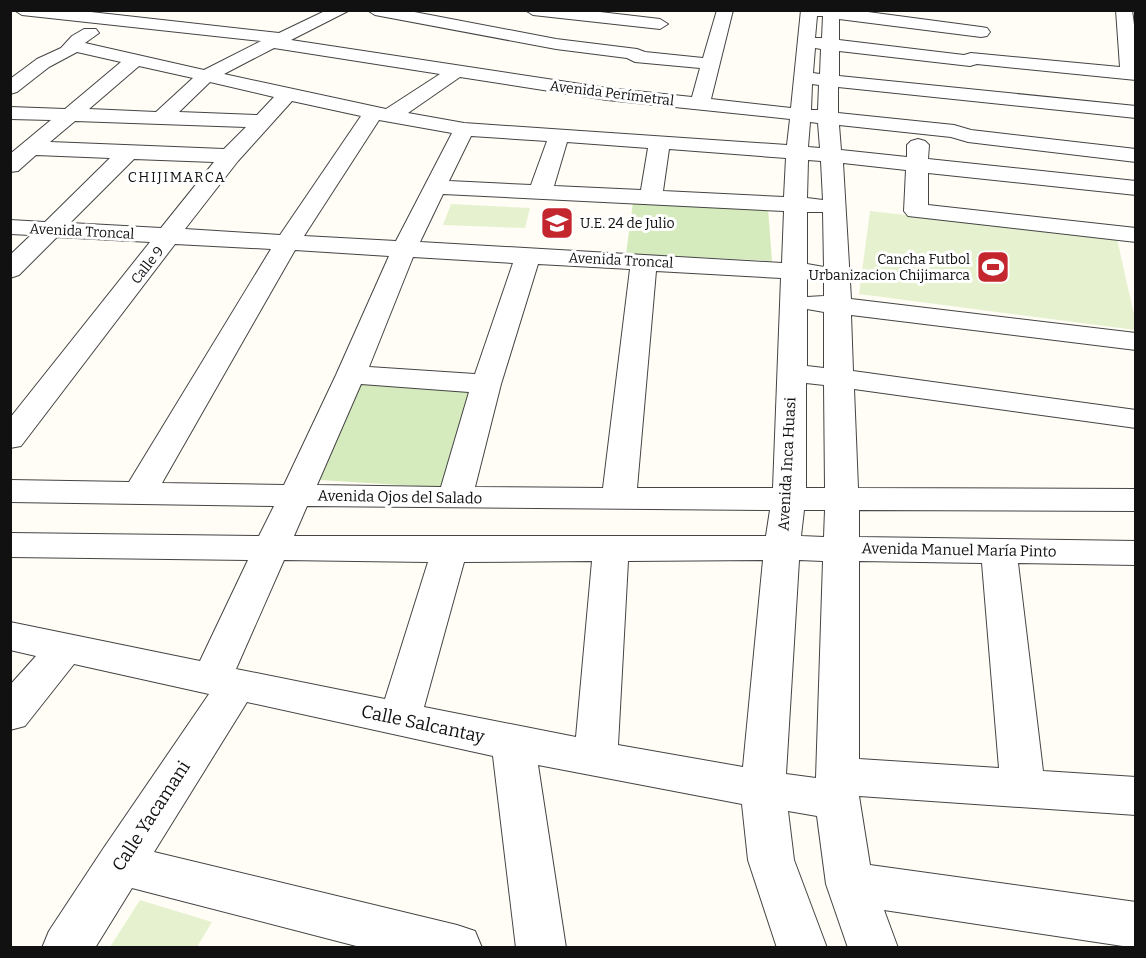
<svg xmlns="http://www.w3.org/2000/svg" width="1146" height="958" viewBox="0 0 1146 958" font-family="Bitter,serif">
<rect width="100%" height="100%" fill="#fffdf5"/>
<!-- green -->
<path fill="#d5ebbd" d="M633,202l135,6 4,53 -146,-7z
M360,384l116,6 -27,98 -129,-8z"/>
<!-- pitch -->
<path fill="#e6f2cf" d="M451,204l79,4 -5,20 -82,-3z
M870,211l247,28 18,80v11l-276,-36z
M140,900l72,22 -15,25h-87z"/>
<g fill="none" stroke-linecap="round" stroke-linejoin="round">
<!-- minor casing -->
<g stroke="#444" stroke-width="2">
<path id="minor" d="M14,10h59l206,23 48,-23h23l-59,30 316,48 85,9 8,-29 -65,-6 -8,-4 -71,-9 -181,-34 -8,-5h37l152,29 81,10 8,3 58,6 14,-48h16l-22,89 80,9 10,-98h52l128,17 6,1 3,4 -3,4 -6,1 -142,-18v21l125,15 7,-2 149,14 -4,-57h16l4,29v41l-159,-16 -7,2 -131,-15v25l297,30v12l-298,-31v26l116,12 17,5 165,19v13l-168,-20 -17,-5 -112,-12 2,25 66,7v-12l4,-4 7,-2 7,2 4,4 -1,14 208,22v14l-208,-22v32l208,23v14l-228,-26 -4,-5 2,-41 -63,-7 8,136 285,34v17l-285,-35 2,56 283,39v18l-282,-39 4,99 278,1v22l-277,-1v27l277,4v24l-118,-2 25,208 93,6v38l-277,-19 11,69 266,37v46l-252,-38 14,38h-50l-22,-64 -9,-68 -29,-5 6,49 33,88h-50l-29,-88 -6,-56 -204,-39 28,183h-50l-23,-192 -246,-54 -93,150 303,73 18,6 7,17h-118l-232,-60 -37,60h-53l7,-17 54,-82 106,-155 -135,-30 -49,62 -15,4v-45l26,-29 -26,-6v-28l190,39 48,-101 -238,-3v-24l249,3 15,-30 -264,-4v-22l119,2 142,-233 -96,-5 -154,202 -11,2v-30l140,-176 -93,-5 -38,38 -9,3v-23l21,-20 -21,-1v-14l35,2 65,-64 -74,-3 -18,16 -8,1v-18l41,-34 -41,-1v-12l55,2 56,-47 -44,-10 -28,15 -32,25 -7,2v-15l27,-20 24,-11 11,-12 12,-7h12l3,4 -14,10 119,27 57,-29 -239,-26zM817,16h6l-1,22h-7zM274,48l166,26 -54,35 -162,-35zM815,48l6,1 -1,25 -7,-1zM139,66l54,12 -37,34 -67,-3zM460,77l147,23 183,19 -3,26 -323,-22 -56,-10zM210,82l64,15 -17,18 -78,-3zM812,84l7,1 -1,25h-7zM292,101l69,15 -81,119 -95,-6 53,-68zM379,120l73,13 -56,108 -92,-5zM75,121l171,6 -22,22 -174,-7zM810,122l8,1 2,25 -12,-1zM471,136l76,5 -16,44 -82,-4zM567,142l81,6 -7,42 -87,-4zM669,149l117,9 -2,39 -121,-6zM134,159l80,3 -53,66 -91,-5zM808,160l13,1 2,39 -16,-2zM443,194l341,17 -2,52 -362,-21zM807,212h16l1,55 -17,-3zM295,250l94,6 -53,119 -52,110 -122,-2zM413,257l100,6 -38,111 -106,-7zM538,264l92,5 -27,219 -128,-1 26,-103zM656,271l125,7 -8,210h-136zM824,276v20l-17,1v-18zM807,309l17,3v56l-17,-2zM806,383l18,2 1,103h-19zM361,384l108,8 -28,95 -124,-2zM307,506l463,4 -4,26h-472zM804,510h21l-1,27 -23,-1zM284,560l144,2 -43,137 -149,-30zM763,560l-20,207 -125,-22 10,-184zM799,560l24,1 -7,217 -30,-4zM592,561l-16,176 -152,-30 40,-145zM859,561l123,2 17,205 -140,-9z
M525,10h58l77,9 8,5 -8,5 -127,-14z"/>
</g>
<!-- minor -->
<use href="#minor" fill="#fff" fill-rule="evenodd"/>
</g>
<!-- icons -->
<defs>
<g id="school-square" transform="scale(1.725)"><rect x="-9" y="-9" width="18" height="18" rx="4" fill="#c4262e" stroke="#fff"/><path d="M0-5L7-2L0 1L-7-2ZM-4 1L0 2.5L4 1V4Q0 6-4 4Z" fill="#fff"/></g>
<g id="stadium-square" transform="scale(1.725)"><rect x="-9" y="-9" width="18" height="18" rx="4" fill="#c4262e" stroke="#fff"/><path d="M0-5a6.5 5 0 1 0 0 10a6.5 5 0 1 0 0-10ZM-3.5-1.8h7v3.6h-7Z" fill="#fff"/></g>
</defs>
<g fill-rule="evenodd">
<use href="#school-square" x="557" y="223"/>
<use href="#stadium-square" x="993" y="267"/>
</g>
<g text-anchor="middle" stroke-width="6" stroke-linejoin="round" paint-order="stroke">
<!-- far-street labels -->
<g font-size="14" fill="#111" stroke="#fff">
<text transform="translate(612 93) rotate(7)" y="5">Avenida Perímetral</text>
<text transform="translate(82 231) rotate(3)" y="5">Avenida Troncal</text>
<text transform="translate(621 260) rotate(3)" y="5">Avenida Troncal</text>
<text transform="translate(147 265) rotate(-52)" y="5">Calle 9</text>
</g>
<!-- far-neighbourhood labels -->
<g font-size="14" letter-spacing="1.5" fill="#111" stroke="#fff">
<text x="177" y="182">CHIJIMARCA</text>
</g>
<!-- far-poi labels -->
<g font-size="14" fill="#111" stroke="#fff" text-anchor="start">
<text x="580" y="228">U.E. 24 de Julio</text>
<text x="970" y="264" text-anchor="end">Cancha Futbol<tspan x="970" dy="16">Urbanizacion Chijimarca</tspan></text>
</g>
<!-- street labels -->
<g font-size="15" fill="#111" stroke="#fff">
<text transform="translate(787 464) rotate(-87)" y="5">Avenida Inca Huasi</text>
<text transform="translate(400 497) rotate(1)" y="5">Avenida Ojos del Salado</text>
<text transform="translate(959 550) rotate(1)" y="5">Avenida Manuel María Pinto</text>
</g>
<!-- near-street labels -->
<g font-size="18" fill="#111" stroke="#fff">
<text transform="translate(423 724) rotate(12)" y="6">Calle Salcantay</text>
<text transform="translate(151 816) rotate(-57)" y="6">Calle Yacamani</text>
</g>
</g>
<!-- border -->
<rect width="1146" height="958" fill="none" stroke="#111111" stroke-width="24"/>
</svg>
